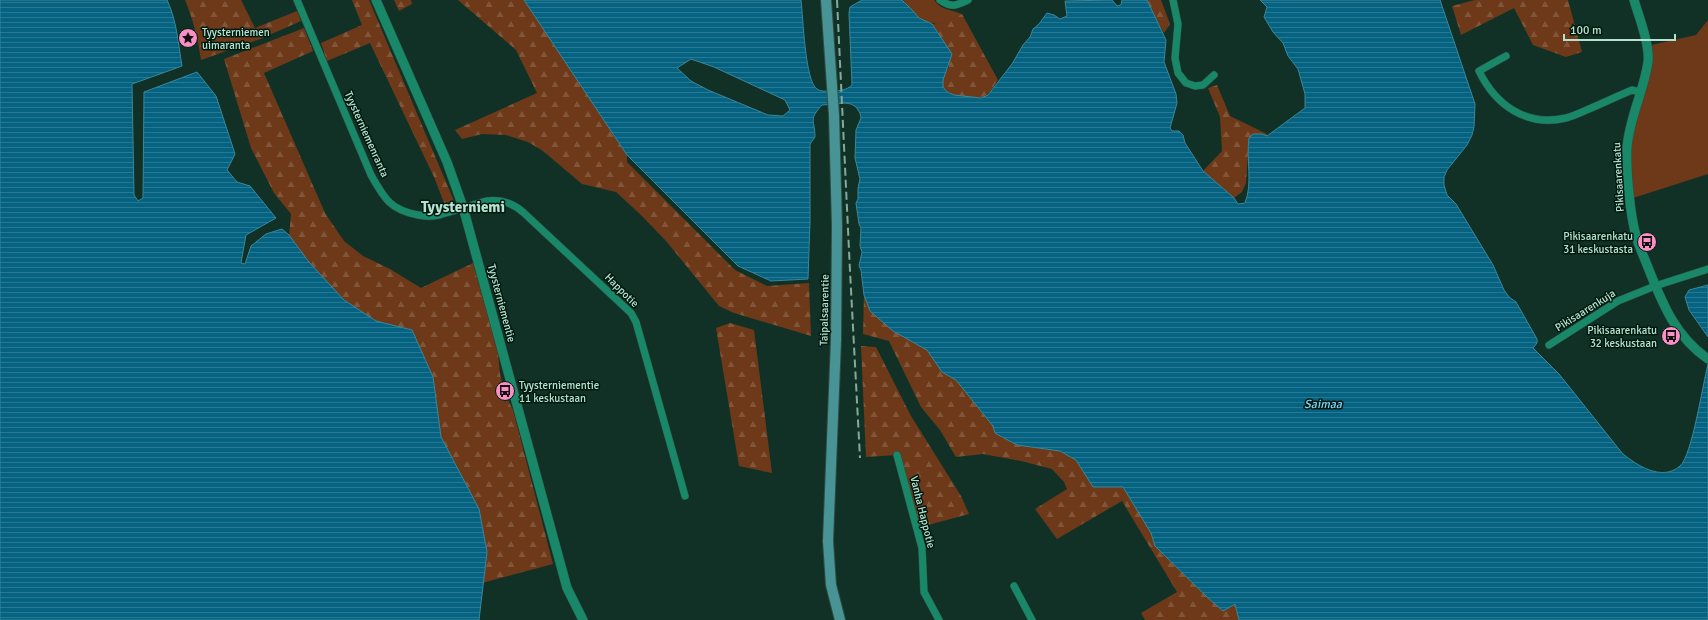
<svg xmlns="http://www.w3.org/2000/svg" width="1708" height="620" viewBox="0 0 1708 620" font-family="Signika,sans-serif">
<defs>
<pattern id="forest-firs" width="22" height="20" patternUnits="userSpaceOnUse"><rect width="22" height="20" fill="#6e3919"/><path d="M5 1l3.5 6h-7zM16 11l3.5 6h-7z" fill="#805539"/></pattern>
<pattern id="water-rules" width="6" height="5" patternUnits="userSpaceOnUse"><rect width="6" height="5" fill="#056281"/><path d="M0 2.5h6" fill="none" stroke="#277892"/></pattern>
</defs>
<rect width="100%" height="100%" fill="#113127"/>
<!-- green -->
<path fill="#6e3919" d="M903,0h31c8,11 17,9 28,14 -13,7 -29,14 -42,5 -4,-2 -13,-15 -17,-19z
M1708,20v154l-78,25 -3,-49 13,-58 7,-46 49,-11z"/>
<!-- forest -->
<path fill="url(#forest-firs)" d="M185,0h56l14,28 42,-17 4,10 -41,18 -59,21c-3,-21 -8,-41 -16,-60z
M352,0h17l85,201 -8,7 -12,-31 -64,-134 -43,18 -6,-18 41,-18z
M394,0h17l1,4 -13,7z
M458,0h66l103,155v7l108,108 32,16 42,-3 2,53 -77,-23 -15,-7 -53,-65 -25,-26 -25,-23 -34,-8 -39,-33 -15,-9 -22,-7 -24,-1 -20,5 -7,-9 82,-37 -21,-43z
M1147,0h14l9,24 -6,9 -9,-15 -3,-9 -4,-4z
M1475,0h93l14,52 -16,5 -33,-12 -19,-37 -53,27 -9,-29z
M962,14l36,66c-4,5 -7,12 -12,15 -8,6 -39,2 -43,-8 -2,-7 3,-15 6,-21l-17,-42 11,-2z
M304,28l9,23 -49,22 61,140 19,28 19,15 27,13 31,19 52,-25 25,90 2,21 5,20 8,16 40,154 -71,19 5,-31 -8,-43 -38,-72 -8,-60 -21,-47c-12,-3 -25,-4 -36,-9 -37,-18 -63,-54 -87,-85l2,-22 -17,-21 -23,-45 -27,-89z
M1217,85l13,31 37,18v2l-5,-2 -13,4 -3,45 -4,9 -8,6 -31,-27 19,-20 -2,-34 -12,-29z
M864,295l6,16 24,20 33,19 15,22 14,8 37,46 2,7 22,12 43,6 16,9 17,27h30l28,46 4,13 52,51 16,14 12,-7 4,16h-94l-4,-7 36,-21 -55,-91 -65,38 -22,-30 32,-20 -3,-7 -12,-13 -31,-8 -38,-7 -27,3 -16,-27 -19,-23 -32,-66 -26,-7z
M730,323l24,7 18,143 -33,-7 -23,-138z
M861,346l15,1 35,69 50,80 8,18 -52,14 -20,-73 -31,2z"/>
<!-- water -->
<path fill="url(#water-rules)" stroke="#3a8899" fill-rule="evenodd" d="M0,0h167c10,21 11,43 15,66l-50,18 2,111 4,6 5,-3 1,-106 53,-20 19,24 19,58 -8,16 10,12 13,4 26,32 -30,17 -5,28 4,1 6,-18 15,-12 16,-5 7,6 19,26 36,39 32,21 36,9 21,47 8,60 38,72 8,43 -8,68h-479z
M524,0h277c2,16 4,82 16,89 4,3 11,2 15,2 8,0 15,-1 20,-6l-3,-72 1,-6 12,-7h40l11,11 6,7 13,6 20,30 -9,26v7l4,5 7,3 27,3 7,-3 24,-31 11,-19 7,-8 3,-8 6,-5 8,-11 7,2 6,4 7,-3 -2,-15 47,-1 5,6 4,-1 1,-5h25l19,40 -2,22 12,32 1,9 -7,25 2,3h7l4,4 2,8 18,28 31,27 4,6 7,-1c8,-20 1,-43 4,-65l4,-4h9l5,2 38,-28v-14l-7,-25 -10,-13 -5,-13 -10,-11 -9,-15 3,-10 -7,-7h180l35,104 -1,23 -2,8 -5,10 -20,25 -3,7v8l3,10 9,9 37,61 11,25 5,7 7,5 21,37v4l-4,5 26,26 63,79c14,12 40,29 58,13 12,-10 23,-83 28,-102v256h-469l-4,-16 -12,7 -16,-14 -52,-51 -4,-13 -28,-46h-30l-17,-27 -16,-9 -43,-6 -22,-12 -2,-7 -37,-46 -14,-8 -15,-22 -34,-19 -23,-20 -6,-16 -3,-25 -2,-4 3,-14 -2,-6 1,-18 -2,-4 -3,-21 2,-4v-11l2,-9 -5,-21 1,-28 5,-12 -1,-5 -4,-6 -5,-3 -6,-1 -23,2c-14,15 -7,15 -7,32l-5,7v77l-2,58 -37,2 -33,-15 -111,-111zM691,59l23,8 71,33 5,10 -7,6 -15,-1 -60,-25 -17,-9 -14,-13z
M1708,285v52l-19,-27 -4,-13 4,-7z"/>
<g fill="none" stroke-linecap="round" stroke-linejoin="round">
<!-- minor casing -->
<g stroke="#2f4d41" stroke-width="8">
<path id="minor" d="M297,0l74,175c13,23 19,35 47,40 6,1 15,2 21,0 16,-4 32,-10 48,-14 14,-2 26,2 37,12l107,100 5,9 49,174
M940,0c12,8 15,6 28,0
M1173,0l5,24 -3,34 3,15 8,10 9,3 8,-1 11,-10
M1506,56l-27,15c17,35 48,56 87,47 8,-2 16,-6 23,-9 14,-6 29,-13 43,-19l8,2
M1549,345l69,-44 37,-15 53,-17
M897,455l25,93 2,44 15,28
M1014,586l18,34"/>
</g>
<!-- tertiary casing -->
<g stroke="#2f4d41" stroke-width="10">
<path id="tertiary" d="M376,0l71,162 16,45 104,381 16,32
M1634,0c5,17 16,45 14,62 -4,29 -19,56 -21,86 -1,23 3,66 9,88 3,11 9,23 13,34 14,35 27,67 59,89"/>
</g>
<!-- secondary casing -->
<g stroke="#2f4d41" stroke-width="12">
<path id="secondary" d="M826,0l8,115 3,111 -1,114 -8,201 3,44 9,35"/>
</g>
<!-- minor -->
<use href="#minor" stroke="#188869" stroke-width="7"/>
<!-- tertiary -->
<use href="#tertiary" stroke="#188869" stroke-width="9"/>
<!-- secondary -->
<use href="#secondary" stroke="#479395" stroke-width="10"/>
<!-- rail -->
<path stroke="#82ab9c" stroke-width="2" stroke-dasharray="8 4" stroke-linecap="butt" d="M837,0l13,271 10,187"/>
</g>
<!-- icons -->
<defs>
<g id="sight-disc" transform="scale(1)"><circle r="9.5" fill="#fa8fc6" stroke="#00190f"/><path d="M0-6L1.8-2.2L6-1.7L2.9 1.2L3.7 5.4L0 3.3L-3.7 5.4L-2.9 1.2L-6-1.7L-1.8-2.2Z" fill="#111"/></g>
<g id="bus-disc" transform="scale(1)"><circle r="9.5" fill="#fa8fc6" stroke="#00190f"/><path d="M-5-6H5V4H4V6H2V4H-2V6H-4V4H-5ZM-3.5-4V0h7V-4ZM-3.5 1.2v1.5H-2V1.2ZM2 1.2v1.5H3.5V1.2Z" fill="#111"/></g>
</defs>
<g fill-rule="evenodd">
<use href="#sight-disc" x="188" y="38"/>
<use href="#bus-disc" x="1647" y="242"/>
<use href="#bus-disc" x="1671" y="336"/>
<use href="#bus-disc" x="505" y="391"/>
</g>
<g text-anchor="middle" stroke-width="3" stroke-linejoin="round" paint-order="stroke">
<!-- poi labels -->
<g font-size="11" fill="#b5e2d0" stroke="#00190f" text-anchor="start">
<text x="202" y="36">Tyysterniemen<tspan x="202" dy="13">uimaranta</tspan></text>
<text x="1633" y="240" text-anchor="end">Pikisaarenkatu<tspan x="1633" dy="13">31 keskustasta</tspan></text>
<text x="1657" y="334" text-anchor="end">Pikisaarenkatu<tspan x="1657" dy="13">32 keskustaan</tspan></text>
<text x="519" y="389">Tyysterniementie<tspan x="519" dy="13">11 keskustaan</tspan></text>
</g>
<!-- street labels -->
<g font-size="11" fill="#b5e2d0" stroke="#00190f">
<text transform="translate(367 134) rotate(66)" y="4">Tyysterniemenranta</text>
<text transform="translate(1618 177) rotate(-93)" y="4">Pikisaarenkatu</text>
<text transform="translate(622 290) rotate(45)" y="4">Happotie</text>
<text transform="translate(502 303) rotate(75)" y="4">Tyysterniementie</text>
<text transform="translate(824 310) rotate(-89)" y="4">Taipalsaarentie</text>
<text transform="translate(1585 310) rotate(-32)" y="4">Pikisaarenkuja</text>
<text transform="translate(923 512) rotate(76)" y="4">Vanha Happotie</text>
</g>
<!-- water labels -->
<g font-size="12" font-style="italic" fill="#81d3f9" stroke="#00190f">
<text x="1323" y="408">Saimaa</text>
</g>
<!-- district labels -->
<g font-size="15" font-weight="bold" fill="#b5e2d0" stroke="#00190f">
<text x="463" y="212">Tyysterniemi</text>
</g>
</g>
<!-- scale -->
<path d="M1564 34v6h111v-6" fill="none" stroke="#b5e2d0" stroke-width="2"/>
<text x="1570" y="34" font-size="12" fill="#b5e2d0" stroke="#00190f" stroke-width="3" paint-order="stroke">100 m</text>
</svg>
